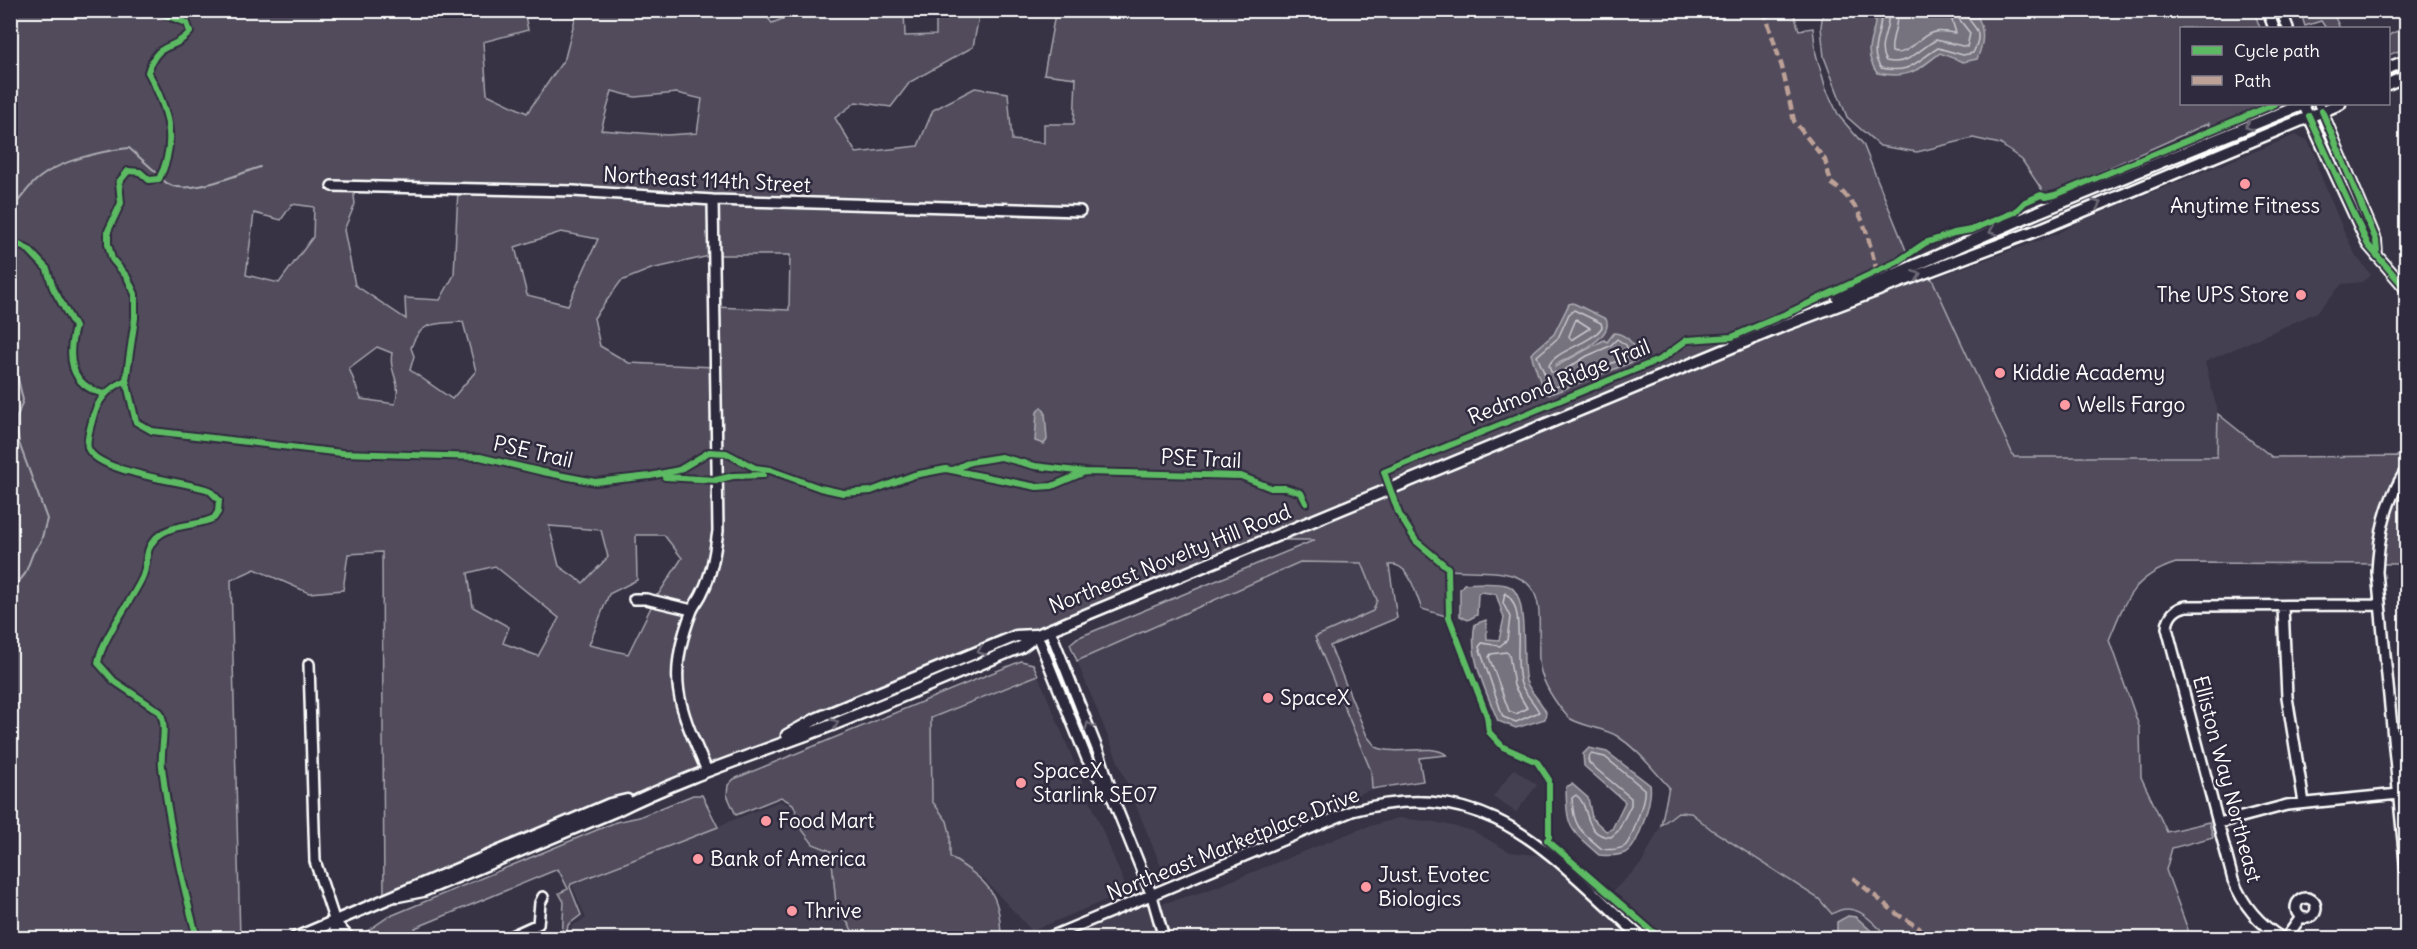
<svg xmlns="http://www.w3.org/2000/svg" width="2417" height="949" viewBox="0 0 2417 949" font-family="Delius,sans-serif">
<rect width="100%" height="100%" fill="#373345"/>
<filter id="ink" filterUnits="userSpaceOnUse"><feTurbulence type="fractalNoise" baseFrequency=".0167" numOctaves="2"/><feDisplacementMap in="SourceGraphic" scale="12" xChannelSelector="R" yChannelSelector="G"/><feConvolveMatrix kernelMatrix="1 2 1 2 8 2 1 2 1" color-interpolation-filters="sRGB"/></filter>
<g filter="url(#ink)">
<!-- built -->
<path fill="#444051" d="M2296,135l11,5 9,16 2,13 24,58 14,29 15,19 -9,7 -20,2 -25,28 -112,50 13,52 -1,43h-203l-82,-178 125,-45 23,-13z
M1300,562l62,1 15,38 -4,10 -58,26 56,134 1,18 -210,80 -85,-208z
M1038,675l87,210 -5,9 -88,37 -48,-52 -34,-22v-24l-3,-12 -15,-20 -1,-83z
M1514,769l23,16 -21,27 -23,-15z
M780,801l12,6 1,11 19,26 20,7 4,53 21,34h-289l4,-12 14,-8 -14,-33z
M1678,812l13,1 21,17 126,80 18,-1 7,3 26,26h-721l-7,-34 45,-13 154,-62 38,-11 37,4 38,9 37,21 41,5 51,45 40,-39 19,-38z
M1152,896l12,42h-116z"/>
<!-- green -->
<path fill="#514c5c" stroke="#a8a6ae" stroke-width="1.5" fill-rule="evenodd" d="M10,11h514l4,19 -45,12 4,52 40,19 38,-55 12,-47h185l10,12 31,-12h101l1,25 31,-1v-24h44l-7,36 -63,35 -19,25 -35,-5 -21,16 21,35 62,-7 15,-36 42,-22 33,5 4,47 32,3v-19h30l2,-46 -32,-4 11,-60 -19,-3h757l6,19 14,-2 3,26 10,35 13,27 24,28 53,131 16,4 82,178h203l1,-43 54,43 134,-1v108l-230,-1c-44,14 -51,38 -67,77l31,89 1,48 26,55 42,-10 4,15 -41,11 -6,22 25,68h-302c-16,-15 -33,-40 -57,-24l-13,-15 -107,-69 -21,-17 -13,-1 -17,13 8,-38c-17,-18 -30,-37 -52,-51 -13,-8 -42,-11 -50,-20 -12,-14 -23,-30 -27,-48 -6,-27 12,-77 -23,-91 -19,-8 -48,-5 -68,-7v47l-27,-8c-7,-15 -12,-47 -33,-44l8,53 -67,28 37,90 9,11c23,10 53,-5 71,8l-28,3 4,23 -51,8 -1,-18 -56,-134 58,-26 4,-11 -15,-37 -62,-1 -223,99 -7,-17 7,-6 238,-98h-48l-230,95 -21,1 -198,82 -58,31 -376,153 -2,-350 -34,2 -5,36 -34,3 -54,-24 -24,11 9,358h-229zM612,91l23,6 42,-4 25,6 -5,34 -30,2 -66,-5zM353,187l105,2 -4,86 -14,25 -35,-2 1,21 -51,-34 -11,-55 11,-26zM292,204l22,3 -1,30 -34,46 -33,-8 8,-62 27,7zM561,232l37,7 -30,66 -41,-10 -12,-48zM714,255h76l-1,55 -75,-3v60l-85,-4 -29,-17 -6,-28 27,-37 30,-12zM463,322l13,49 -24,28 -42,-29 4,-14 -3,-8c9,-28 25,-24 52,-26zM377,347l15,6c-4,20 11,28 3,51l-34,-5 -12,-31zM549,526l52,4 7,27 -25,26 -24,-17zM636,535h28l18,23 -28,43 -26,53 -39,-9 20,-51 28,-14zM495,566l64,52 -21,38 -35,-13 6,-16 -36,-20 -5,-34z
M1823,11h431l6,17h-78v76h81l-55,26 1,-7 -163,73 -24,-36 -22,-16 -27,-6 -56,14 -37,-6 -33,-29 -23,-60 -3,-30z
M2300,11h32l8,17h-14l-5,-7 -16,5z
M2406,27v21l-17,7v-20z
M1021,661l12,3 5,11 -107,43 1,83 15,20 3,12v24c38,25 50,34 51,81h-144l-21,-34 -5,-53 -18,-7 -20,-26 3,-7 -3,-7 -12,-7 -45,18 -9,-20 1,-10 6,-6z
M693,795h9l16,32 -147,57 -1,3 11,28 -13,10 -2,13h-4l2,-36 -5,-9 9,-4 -10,-20 -143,59 4,10h-53v-6l22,-15 228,-95 23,-5z"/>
<!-- water -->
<path fill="#76737f" stroke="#adabb2" stroke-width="1.5" d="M1874,11h91l12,4c8,17 7,27 0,44l-14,3 -23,-9c-24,19 -32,26 -63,20 -19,-29 3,-38 -3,-62z
M1573,303l33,16c9,18 -36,39 -50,45l-1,3 49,-27 3,2 7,-9c15,1 21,14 26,26l-91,36 -6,-5 -12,-36 23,-20 15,-30z
M1041,407l4,5 2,28 -3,4 -9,-3 2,-29z
M1464,584c9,-1 35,-1 42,1 25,5 14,76 20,96 4,11 15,20 20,31l-1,7 -29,9 -18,-7c-12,-30 -30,-65 -23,-97l11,-4 1,19 12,1 5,-22 -8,-24 -15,-2 -3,2 -1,21 -9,5 -8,-4v-27z
M1589,748l18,4 43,33c3,14 -12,61 -23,67 -8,4 -19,4 -28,3 -31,-27 -32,-27 -33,-68l6,-3 16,14 4,20 14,13 6,-2 13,-27 -41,-36 -1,-12z
M1848,916l8,1 23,21h-39l-3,-4v-12z"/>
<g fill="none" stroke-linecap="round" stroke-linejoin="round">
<!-- shore -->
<path stroke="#c8c7cc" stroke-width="1.5" d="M1880,10c5,21 -14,38 1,58 30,6 34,-6 57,-20l25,7 10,-2c14,-28 -5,-25 -8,-43
M1888,10c4,17 -13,36 -2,51 24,5 31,-11 50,-21l31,7 3,-14 -11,-14 -1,-9
M1897,10c2,15 -7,29 -5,42 16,5 25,-14 39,-19 9,-4 16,0 25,0l-7,-23
M1574,310l27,13 1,4c-10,17 -49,24 -53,39l2,6 9,1 27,-17 23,-10 7,-7 9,6 5,10 -80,34 -14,-33 21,-18 11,-24z
M1576,319l14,9 -19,12 -2,-4z
M1505,593c23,15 7,66 16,91 4,10 13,18 18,28l-23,10 -13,-5 -24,-70 3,-4 18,3 7,-6 3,-23 -7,-14z
M1506,652l3,2 5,32 13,22 -11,6 -7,-3 -20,-54 2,-3z
M1591,754l14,3 39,32c2,10 -13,52 -19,57 -6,4 -17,4 -23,3 -22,-18 -29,-22 -30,-51l4,-3c15,10 6,41 35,42l7,-6 13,-26v-7l-42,-35 -1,-4z"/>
<!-- stream -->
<path stroke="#adabb2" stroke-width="2" d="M163,180c18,20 75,-6 97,-13
M10,210c11,-10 18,-24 29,-32 22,-18 63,-27 90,-30l28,25
M10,256l4,11 -4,22
M10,345l13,55 -7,20 3,23 28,76 -6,22 -8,12 -8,21 -15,18"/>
<!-- minor casing -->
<g stroke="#fff" stroke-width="14">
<path id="minor" d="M2267,10l7,18
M2281,10l7,18
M2303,104l65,141 38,44
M2319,104l57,136 1,16
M332,186l241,5 140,9 367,11
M2406,470c-21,33 -27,63 -29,102l29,300
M634,599h12l46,11
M2283,607l4,90 17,106
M1050,630l50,126 11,34
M1037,635l50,124 26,40 39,97 12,42
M309,664l6,197 20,61v16
M2394,735l12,-2
M707,771c-27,-63 -42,-90 -16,-158 2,-7 8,-13 11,-20 10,-19 13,-41 16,-62l-5,-331
M2219,823l68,-18 112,-11
M2296 908a10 10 0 1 1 20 0a10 10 0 1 1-20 0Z
M335,922l14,16
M507,938l31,-14 2,-21 3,-6
M1048,938l304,-127c139,-37 196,43 290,127
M2282,938c-23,-14 -39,-33 -49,-58l-66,-252c1,-12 8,-20 20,-22l192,-1
M2286,938l15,-21"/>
</g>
<!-- major casing -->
<g stroke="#fff" stroke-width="15">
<path id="major" d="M2388,68l18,-7
M2388,84l18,-8
M1838,299l200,-87 266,-108
M787,735l31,-17 198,-82 19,-1
M398,896l25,-5 192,-80c68,-34 141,-57 212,-84 65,-26 130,-54 194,-80l16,-12 746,-309 260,-98 297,-124
M295,938l315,-134 17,-4"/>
</g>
<!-- minor -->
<use href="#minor" stroke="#2f2a3d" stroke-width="9"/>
<!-- major -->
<use href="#major" stroke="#2f2a3d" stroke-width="10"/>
<!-- quiet -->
<path stroke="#bda197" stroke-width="4.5" stroke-dasharray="9 4.5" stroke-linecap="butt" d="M1764,10l18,57 12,54 31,39 6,23c35,25 35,51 46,88
M1853,878l44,36 22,14 6,10"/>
<!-- cycleway casing -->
<g stroke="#2f2a3d" stroke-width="10">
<path id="cycleway" d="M2322,111l54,129 1,10
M2309,116l59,129 38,44
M10,245l5,-2 14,7 18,19 6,19 22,39c-8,30 -6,58 29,67
M126,380l10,42 16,9 190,22 138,4 63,15 52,10 55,-6 29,-6 30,-18 17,1 29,15 15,2 50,18 23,5 28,-2 43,-16 32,-6 91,18 15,-1 33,-14
M126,380c-19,9 -29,20 -34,41 -2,8 -6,19 -4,27 9,25 96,33 121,42l10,10 -1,12 -4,6c-18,9 -41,5 -57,19 -14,13 -8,26 -15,41 -11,24 -41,62 -44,85l16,18 46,31c8,16 0,38 2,55 7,58 20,115 35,171
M126,380l9,-62v-24l-8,-17 -15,-18 -4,-15v-13l13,-28 -2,-21 9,-11 12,1 9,8 10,-1c20,-38 8,-72 -11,-107 10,-33 24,-19 42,-40l-3,-9 -36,-13
M953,470l17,-8 31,-5 34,9 50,6 156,4 30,12h15l15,5 5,10
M665,477l51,3 17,-4 30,-1
M1660,938l-113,-98 2,-3v-57l-12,-18 -34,-15 -14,-15 -2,-16 -38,-99 -1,-49 -32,-27 -17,-27 -15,-42 277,-113 26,-19 45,-3 56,-24 109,-51 28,-19 29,-10 17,-3 44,-18 10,-10 16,-7 5,2 9,-2 220,-91"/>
</g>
<!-- cycleway -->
<use href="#cycleway" stroke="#5cba63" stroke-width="6"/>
</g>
<!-- one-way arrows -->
<defs><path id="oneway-chevron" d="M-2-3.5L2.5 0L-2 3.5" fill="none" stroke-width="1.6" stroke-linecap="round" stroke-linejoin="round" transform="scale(1.5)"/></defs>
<g stroke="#6d6a77">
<use href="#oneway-chevron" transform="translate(2249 126) rotate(158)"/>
<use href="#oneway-chevron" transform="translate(2097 204) rotate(-23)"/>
<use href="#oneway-chevron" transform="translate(1993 231) rotate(157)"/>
<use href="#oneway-chevron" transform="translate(1917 275) rotate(-21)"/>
<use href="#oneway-chevron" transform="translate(981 651) rotate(158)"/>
<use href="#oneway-chevron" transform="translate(835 723) rotate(-22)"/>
<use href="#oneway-chevron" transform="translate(1089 726) rotate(-112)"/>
</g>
</g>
<!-- markers -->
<g fill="#ff9aa2" stroke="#2f2a3d" stroke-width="2">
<circle cx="2245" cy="184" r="6"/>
<circle cx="2301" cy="295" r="6"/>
<circle cx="2000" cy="373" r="6"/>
<circle cx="2065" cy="405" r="6"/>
<circle cx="1268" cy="698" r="6"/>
<circle cx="1021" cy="783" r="6"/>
<circle cx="766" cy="821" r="6"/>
<circle cx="698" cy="859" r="6"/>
<circle cx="1366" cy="887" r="6"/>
<circle cx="792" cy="911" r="6"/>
</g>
<g text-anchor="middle" stroke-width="5" stroke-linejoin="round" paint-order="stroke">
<!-- street labels -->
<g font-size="21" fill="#fff" stroke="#2f2a3d">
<text transform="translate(707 180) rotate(3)" y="7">Northeast 114th Street</text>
<text transform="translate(1559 382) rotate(-22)" y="7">Redmond Ridge Trail</text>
<text transform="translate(533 452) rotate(13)" y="7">PSE Trail</text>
<text transform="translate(1201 459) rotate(3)" y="7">PSE Trail</text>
<text transform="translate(1170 559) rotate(-22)" y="7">Northeast Novelty Hill Road</text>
<text transform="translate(2227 779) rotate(75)" y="7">Elliston Way Northeast</text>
<text transform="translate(1233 844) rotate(-22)" y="7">Northeast Marketplace Drive</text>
</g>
<!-- poi labels -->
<g font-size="21" fill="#fff" stroke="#2f2a3d" text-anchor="start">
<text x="2245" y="213" text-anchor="middle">Anytime Fitness</text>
<text x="2289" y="302" text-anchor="end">The UPS Store</text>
<text x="2012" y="380">Kiddie Academy</text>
<text x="2077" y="412">Wells Fargo</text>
<text x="1280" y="705">SpaceX</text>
<text x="1033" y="778">SpaceX<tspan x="1033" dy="24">Starlink SE07</tspan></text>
<text x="778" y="828">Food Mart</text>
<text x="710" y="866">Bank of America</text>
<text x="1378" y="882">Just. Evotec<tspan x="1378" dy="24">Biologics</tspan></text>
<text x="804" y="918">Thrive</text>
</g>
</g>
<!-- margin -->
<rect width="2417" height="949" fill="none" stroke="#2f2a3d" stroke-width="36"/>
<rect x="18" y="18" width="2381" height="913" fill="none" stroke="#fff" stroke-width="2" filter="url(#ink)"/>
<!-- legend -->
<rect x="2180" y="27" width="210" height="78" fill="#2f2a3d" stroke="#827f8b" stroke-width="1.5"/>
<rect x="2192" y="46" width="30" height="9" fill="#5cba63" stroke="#827f8b" stroke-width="1.5"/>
<text x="2234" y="57" font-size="18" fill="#ffffff">Cycle path</text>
<rect x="2192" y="76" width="30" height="9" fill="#bda197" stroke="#827f8b" stroke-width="1.5"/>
<text x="2234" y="87" font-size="18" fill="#ffffff">Path</text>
</svg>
